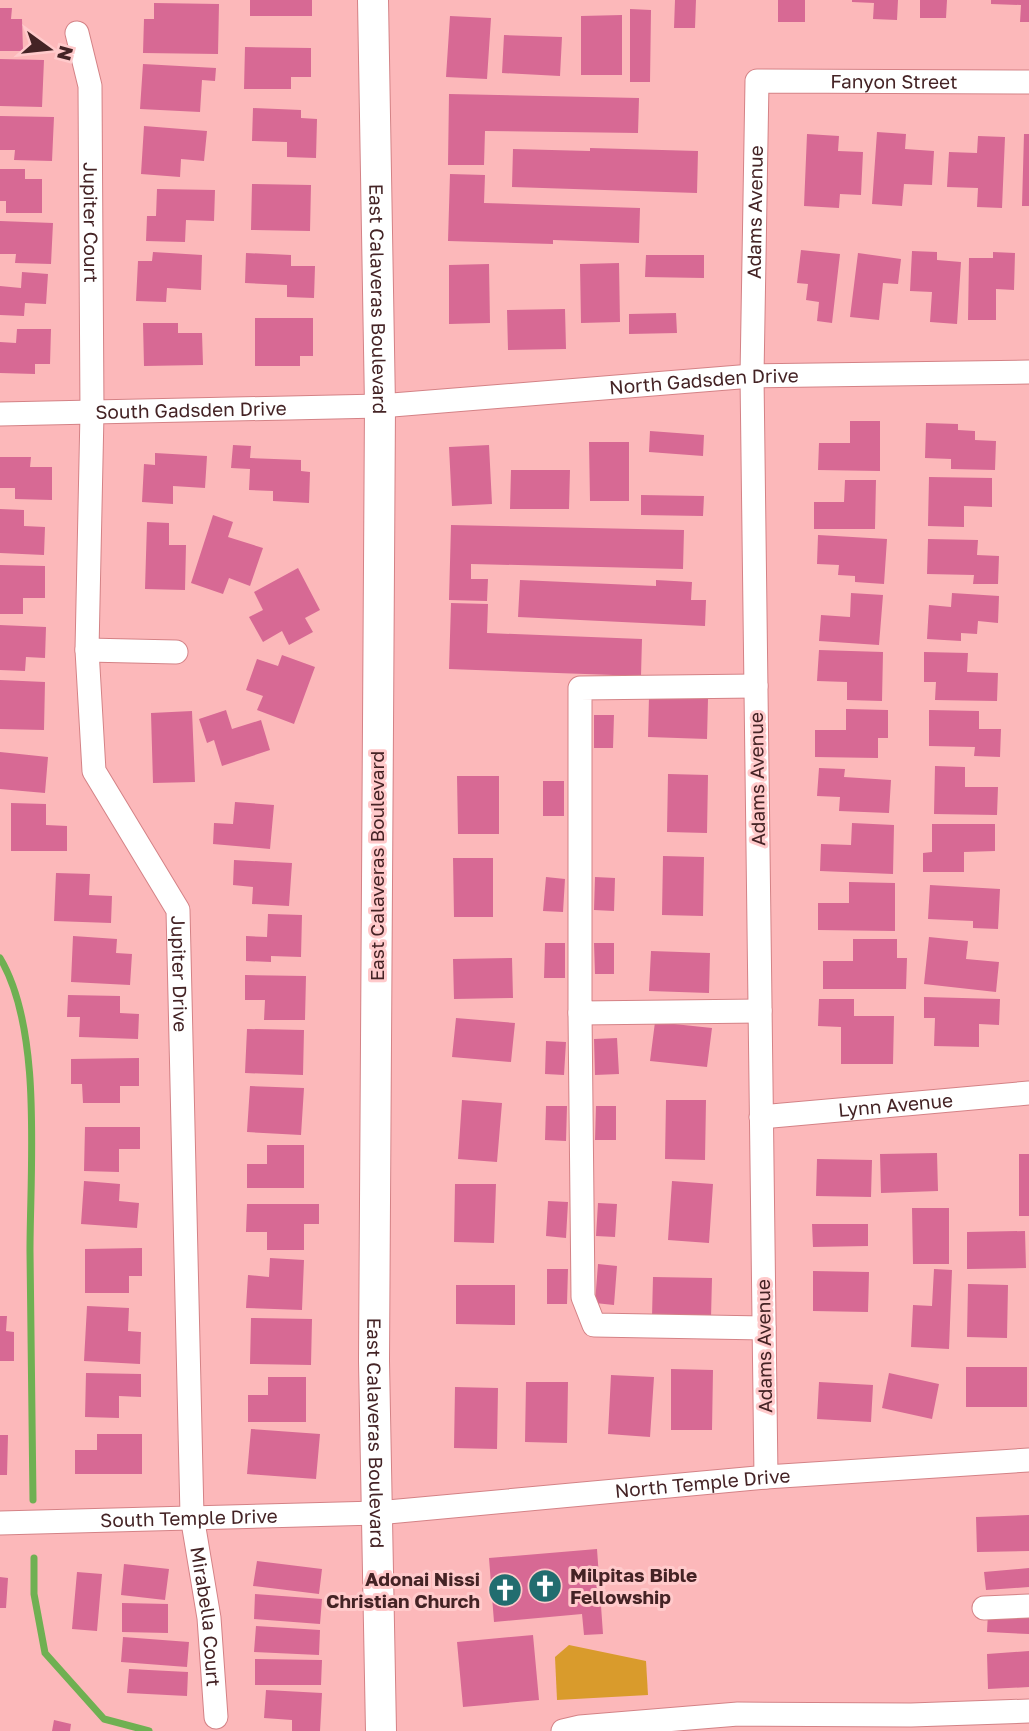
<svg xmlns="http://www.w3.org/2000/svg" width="1029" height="1731" viewBox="0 0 1029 1731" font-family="'Golos Text',sans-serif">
<rect width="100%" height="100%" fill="#fcb8ba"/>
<!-- green -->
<path fill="#d99b2c" d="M569,1645l77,16 2,34 -91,5 -2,-43z"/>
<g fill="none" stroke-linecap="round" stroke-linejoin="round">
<!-- stream -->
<path stroke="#6fb052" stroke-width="7" d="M0,958c43,72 30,209 30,293 1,83 2,166 3,249
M34,1558v36l11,59 59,66 45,12"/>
</g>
<!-- building -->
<path fill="#d76994" d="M250,0h62v16h-62z
M675,0h21l-1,28h-21z
M778,0h27v22h-27z
M852,0h46l-1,20 -24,-1 1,-16 -22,-1z
M920,0h27l-1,18h-26z
M991,0h38v22h-9l1,-17 -30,-1z
M154,3l65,1 -1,50 -75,-1 1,-34h10z
M0,8h12l-1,11h11l1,32h-23z
M630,9l21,1 -1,72h-20z
M622,15v60h-41v-59z
M450,16l41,2 -4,61 -41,-2z
M504,35l58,2 -2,39 -58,-3z
M245,47l66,1v29h-20v12h-47z
M0,59l44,1 -2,47 -42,-1z
M143,64l73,4 -1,13 -13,-1 -2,32 -60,-3z
M449,94l190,4 -1,35 -153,-2 -1,34h-36z
M253,108l48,2v8l16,1 -1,39 -29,-1v-15l-35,-1z
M0,116l54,1 -2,44 -38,-1 1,-10h-15z
M144,126l63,5 -3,30 -23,-2 -1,18 -39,-3z
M877,132l29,2 -1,15 29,2 -2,34 -28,-1 -2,22 -30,-2z
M807,134l32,2 -1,15 25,1 -2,43 -21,-1 -1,14 -35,-2z
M1024,134h5v72h-7z
M978,136l27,1 -3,71 -25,-1 1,-19 -31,-1 2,-35 28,1z
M590,148l108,3 -1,42 -185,-6 1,-38 77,2z
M0,169h25v10h17v34h-36v-12h-6z
M450,174l35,1 -1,28 156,5 -1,35 -86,-3v4l-105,-3z
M252,184l59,1 -1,46 -59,-1z
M157,189l58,1 -1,31 -28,-1 -1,22 -39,-1 1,-25h9z
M0,221l53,2 -2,41 -36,-1 1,-9h-16z
M801,250l39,4 -8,69 -15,-2 2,-19 -13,-2 2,-16 -11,-1z
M912,251l25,1v8l24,2 -4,62 -27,-2 2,-30 -22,-1z
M153,252l49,3 -1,35 -34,-2 -1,14 -30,-1 2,-40h14z
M993,252l22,1 -1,37 -18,-1v31h-28l1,-62h24z
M246,253l45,2v11h24l-1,32 -27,-1v-12l-42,-2z
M858,253l43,6 -3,25 -15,-1 -4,37 -29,-3z
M646,255h58v23l-59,-1z
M619,263l1,59 -39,1 -1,-59z
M489,264l1,59 -41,1v-59z
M22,272l26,2 -2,30 -21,-1 -1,13 -24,-1v-29l21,2z
M565,309l1,40 -58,1 -1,-40z
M676,313l1,20 -48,1v-20z
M255,318h58v38h-13v10h-45z
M143,323h35v10h24l1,32 -59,1z
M17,329h34l-1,35h-15v10l-35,-1v-31l16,1z
M850,421h30v50l-62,-1 1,-27h31z
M926,423l32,1v6l17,1v9l21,1 -1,29 -44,-1v-10l-26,-1z
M650,431l54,4 -1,21 -54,-4z
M589,442h40v59h-39z
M233,445l18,1 -1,12 51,2v11l9,1 -1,31 -36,-2v-10l-24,-1 1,-21 -19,-1z
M489,445l3,59 -40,2 -3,-59z
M155,453l52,3 -2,32 -32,-2v18l-31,-2 2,-38 11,1z
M0,457h31l-1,10h22v33l-37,-1v-11h-15z
M511,470h59l-1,39h-59z
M929,477l63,1v29l-28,-1v21l-36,-1z
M845,480h31l-1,49h-61v-27h30z
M641,495l63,1 -1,20 -62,-1z
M0,509l24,1v16l21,1 -1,28 -44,-2z
M213,515l20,7 -5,15 35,11 -13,38 -21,-8 -6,16 -32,-11z
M147,522l22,1v22h17l-1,45 -40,-1z
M451,525l233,5 -1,39 -212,-5v15h17l-1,22 -38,-1z
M818,535l69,4 -3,45 -29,-2v-6l-17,-1 1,-10 -22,-1z
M928,539l50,1 -1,15 22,1 -1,28h-25l1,-9 -47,-1z
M0,565l45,1v32h-22v16h-23z
M298,568l22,42 -15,8 8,14 -24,13 -7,-14 -19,11 -14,-25 14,-7 -9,-18z
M520,580l136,6v-6l36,2 -1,18h15l-1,26 -187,-9z
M851,593l32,2 -4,50 -60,-4 2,-26 29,2z
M952,593l47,3 -1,27 -20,-2 -1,13 -16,-1v8l-34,-2 2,-34 22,2z
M451,603l37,1 -1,29 155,6 -1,37 -192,-7z
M0,625l46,2 -1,31 -19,-1 -1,14 -25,-1z
M819,650l64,2 -1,49 -35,-1v-18l-30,-1z
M924,652l44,1 -1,19 31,1 -1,28 -62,-1 1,-18h-12z
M282,655l33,12 -21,57 -37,-14 6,-14 -17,-6 11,-31 21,7z
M0,680l45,2 -1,48 -44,-1z
M649,697l59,2 -1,40 -59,-2z
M846,709l42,1v28h-10v20l-63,-1v-27h31z
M226,710l6,19 29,-9 9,30 -48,16 -8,-26 -7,3 -8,-24z
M929,710l50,1v18h22l-1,28 -26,-1 1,-9 -46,-1z
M192,711l3,71 -42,1 -2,-70z
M594,715h20l-1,33h-19z
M0,752l48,5 -3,36 -45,-4z
M935,766l30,1v20h33l-1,28 -63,-1z
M819,768l26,1 -1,8 47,3 -2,33 -50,-2 1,-14 -23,-1z
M668,774l40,1 -1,58 -40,-1z
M457,776h42v58h-41z
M543,781h21v35h-21z
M235,802l39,3 -4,44 -57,-5 1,-21 19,1z
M11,803l35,1v21l21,1v25h-56z
M852,823l42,2 -1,49 -73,-3 1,-27 30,1z
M932,824h63v27l-31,1v20h-41v-19l9,-1z
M663,856l41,1 -1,59 -41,-1z
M453,858h40v59h-39z
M234,860l58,3 -3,43 -37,-2 1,-17 -20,-2z
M56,873l34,1 -1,21 23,1 -1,27 -57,-2z
M546,877l19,2 -2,33 -20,-1z
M595,877l20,1 -1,33 -20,-1z
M849,882l46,1v48l-77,-1v-27h31z
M930,885l70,4 -2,40 -25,-1v-7l-45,-2z
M268,914l34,1 -1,42 -30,-1v6l-25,-1v-25l21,1z
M73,936l44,3 -1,14 16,1 -2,31 -59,-3z
M929,937l39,4 -2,18 33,3 -3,30 -72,-8z
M853,939h44v19h10l-1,31h-83v-28h30z
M545,943h20v35h-21z
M594,943h20v31h-19z
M651,951l59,2 -1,40 -60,-2z
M512,958l1,40 -59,1 -1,-40z
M245,975l61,1 -1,44h-41l1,-20h-20z
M68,995l52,1v17l19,1 -1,25 -59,-2 1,-20h-13z
M924,997l76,2 -1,26 -20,-1v23l-45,-1 1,-28h-11z
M819,999h35v17h40l-1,48h-52v-37l-23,-1z
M456,1018l59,5 -4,39 -59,-5z
M655,1022l57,6 -5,39 -57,-6z
M247,1029l57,1 -1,45 -58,-2z
M617,1038l2,36 -24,1 -1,-36z
M546,1041l20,1 -2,33 -19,-1z
M139,1058v28h-19v17h-37l-1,-19h-11v-25z
M250,1086l54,2 -3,47 -54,-3z
M462,1100l40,3 -5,59 -39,-3z
M666,1100h40l-1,60 -40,-1z
M546,1106h21l-1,35 -21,-1z
M596,1106h20v34h-21z
M85,1127h55v22h-21v23l-35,-1z
M267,1145h37v43h-57v-24h20z
M937,1153l1,38 -57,2 -1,-39z
M1019,1154h10v62h-10z
M817,1159l55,1 -1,37 -55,-1z
M84,1181l36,3 -1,17 20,2 -2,25 -56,-4z
M672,1181l41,3 -4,59 -41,-3z
M455,1184h41l-2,59 -40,-1z
M548,1201l20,1 -2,36 -20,-2z
M598,1203l19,1 -2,33 -19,-1z
M247,1204h72v20h-15v26h-37v-18h-21z
M912,1208h37v56h-36z
M812,1224h56v22l-55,1z
M1025,1231l1,37 -59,1v-37z
M142,1248v28h-13v17h-44v-44z
M270,1258l34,2 -2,50 -56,-2 2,-33 21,2z
M598,1264l19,2 -3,39 -19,-2z
M547,1269h21l-1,35h-20z
M934,1269l18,1 -3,79 -38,-2 2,-42 19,1z
M813,1271l56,1 -1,40 -55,-1z
M653,1277l59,1 -1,40 -59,-1z
M968,1284l40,1 -1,53 -40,-1z
M456,1285h59v40l-59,-1z
M87,1306l42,2 -1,23 13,1 -1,32 -56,-3z
M0,1316h7l-1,15 8,1v29h-14z
M251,1318l61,1 -1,46 -61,-1z
M966,1367h61v40h-61z
M671,1369l42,1 -1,60h-41z
M86,1373l55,1v23l-22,-1v22l-34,-1z
M889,1373l50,11 -7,35 -50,-11z
M611,1375l43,2 -4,60 -42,-3z
M268,1377h38v45h-58v-27h20z
M526,1382h42l-1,61 -42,-1z
M819,1382l54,3 -2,37 -54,-3z
M455,1387l43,1 -1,61 -43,-1z
M251,1429l69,5 -4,45 -69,-5z
M97,1434h45v40h-67v-24h22z
M0,1435h8l-1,40h-7z
M1029,1515v36l-52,1 -1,-35z
M597,1549l6,85 -19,1 -2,-21 -88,8 -5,-64z
M257,1561l65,8 -3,25 -66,-8z
M124,1564l45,5 -4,31 -44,-5z
M1029,1568v19l-43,3 -2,-18z
M77,1572l25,2 -5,57 -25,-2z
M0,1577l8,1 -2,30h-6z
M255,1594l67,5 -2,25 -66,-5z
M122,1603l46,1v29l-46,-1z
M988,1613l41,2v19l-42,-2z
M256,1626l64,4 -1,25 -65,-3z
M533,1635l6,65 -76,7 -6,-65z
M123,1637l66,5 -2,25 -66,-5z
M1029,1651v36l-41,2 -1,-35z
M255,1659l67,1 -1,25h-66z
M129,1669l59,3 -1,24 -60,-3z
M266,1690l56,3 -2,38h-28v-11l-28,-2z
M54,1720l17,4 -1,7h-18z"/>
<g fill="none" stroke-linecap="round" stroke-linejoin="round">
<!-- minor casing -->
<g stroke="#d48286" stroke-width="25">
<g id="minor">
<path id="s1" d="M77,33l13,53 2,327 -5,237 7,121 84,139 14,606 17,102 7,99"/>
<path id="s2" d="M0,414l380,-8 372,-30 277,-4"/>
<path d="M87,650l89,2"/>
<path d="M756,686l-176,2v325l180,-2"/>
<path d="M580,1013l3,284 11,28 170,3"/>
<path id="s3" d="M761,1117l268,-24"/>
<path id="s4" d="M766,1477l-14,-1101 5,-295 272,1"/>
<path id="s5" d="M0,1523l377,-10 389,-36 263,-17"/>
<path d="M984,1608l45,-2"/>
<path d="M563,1731l17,-4 158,-13 173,1 118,-4"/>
</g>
</g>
<!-- major casing -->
<g stroke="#d48286" stroke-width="32">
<g id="major">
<path id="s6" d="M373,0l7,406 -6,955 7,370"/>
</g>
</g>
<!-- minor -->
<use href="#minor" stroke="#fff" stroke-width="23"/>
<!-- major -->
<use href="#major" stroke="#fff" stroke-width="30"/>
</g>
<!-- icons -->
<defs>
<g id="church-disc" transform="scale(1.75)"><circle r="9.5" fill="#226d6f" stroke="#ffcacb"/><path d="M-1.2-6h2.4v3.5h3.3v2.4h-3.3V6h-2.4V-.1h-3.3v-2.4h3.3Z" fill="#fff"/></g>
</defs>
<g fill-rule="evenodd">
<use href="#church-disc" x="545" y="1586"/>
<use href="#church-disc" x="505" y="1590"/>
</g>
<g text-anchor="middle" stroke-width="6" stroke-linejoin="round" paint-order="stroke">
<!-- street labels -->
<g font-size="19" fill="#442325" stroke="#ffcacb">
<text dy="7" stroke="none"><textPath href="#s4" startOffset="1533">Fanyon Street</textPath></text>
<text dy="7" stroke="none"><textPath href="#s4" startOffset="1265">Adams Avenue</textPath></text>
<text dy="7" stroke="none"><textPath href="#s1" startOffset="191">Jupiter Court</textPath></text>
<text dy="7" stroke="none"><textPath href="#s6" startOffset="299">East Calaveras Boulevard</textPath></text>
<text dy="7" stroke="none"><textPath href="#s2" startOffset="705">North Gadsden Drive</textPath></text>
<text dy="7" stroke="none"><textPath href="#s2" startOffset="191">South Gadsden Drive</textPath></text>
<text transform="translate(757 779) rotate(-91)" y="7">Adams Avenue</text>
<text transform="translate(377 866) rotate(-90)" y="7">East Calaveras Boulevard</text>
<text dy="7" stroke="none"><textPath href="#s1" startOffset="966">Jupiter Drive</textPath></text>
<text dy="7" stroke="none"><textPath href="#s3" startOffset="135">Lynn Avenue</textPath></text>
<text transform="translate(764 1346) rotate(-91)" y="7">Adams Avenue</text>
<text dy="7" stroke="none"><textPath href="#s6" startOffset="1433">East Calaveras Boulevard</textPath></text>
<text dy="7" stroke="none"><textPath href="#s5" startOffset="704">North Temple Drive</textPath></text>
<text dy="7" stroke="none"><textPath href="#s5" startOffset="189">South Temple Drive</textPath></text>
<text dy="7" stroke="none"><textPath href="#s1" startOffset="1610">Mirabella Court</textPath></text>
</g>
<!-- poi labels -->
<g font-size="19" font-weight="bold" fill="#442325" stroke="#ffcacb" text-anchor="start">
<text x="570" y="1582">Milpitas Bible<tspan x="570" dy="22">Fellowship</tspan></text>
<text x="480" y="1586" text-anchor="end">Adonai Nissi<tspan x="480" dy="22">Christian Church</tspan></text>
</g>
</g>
<!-- north arrow -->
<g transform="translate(49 49) rotate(105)" stroke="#ffcacb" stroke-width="5" paint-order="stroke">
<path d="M0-5L12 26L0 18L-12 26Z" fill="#442325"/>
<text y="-10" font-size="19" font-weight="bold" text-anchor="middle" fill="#442325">N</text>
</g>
</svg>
